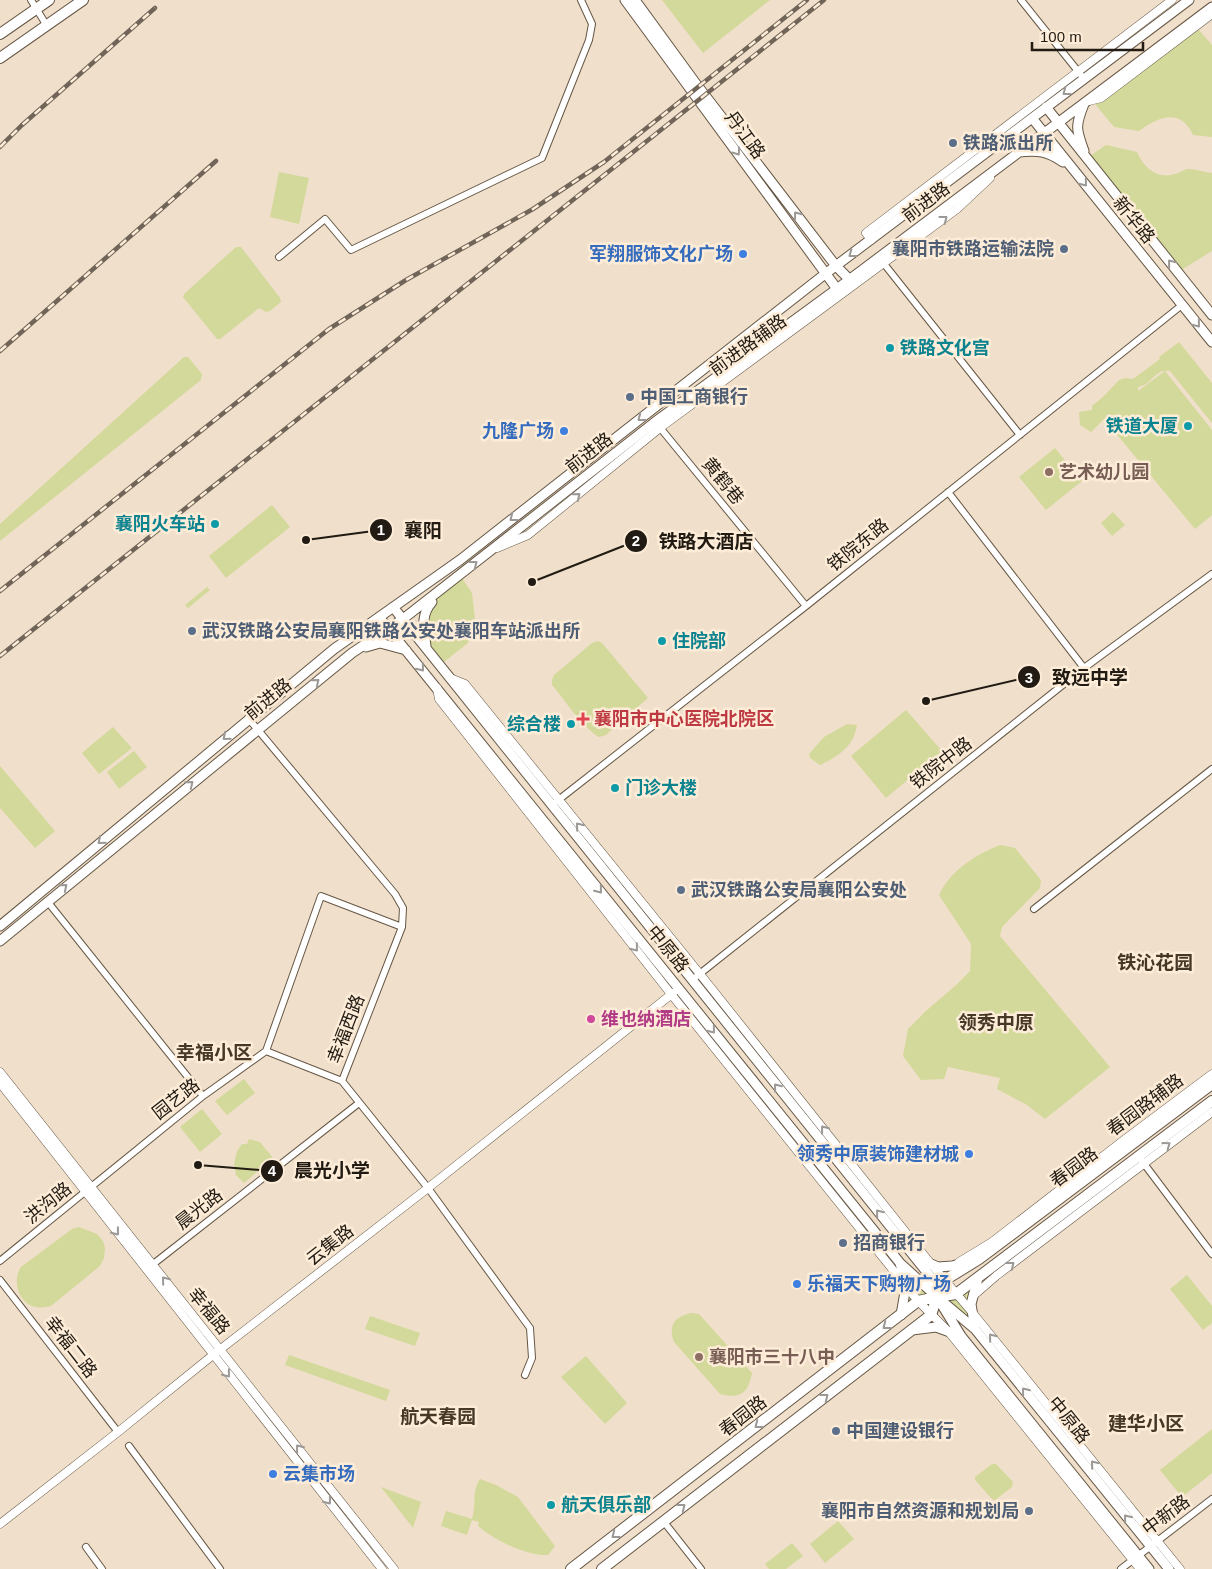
<svg xmlns="http://www.w3.org/2000/svg" width="1212" height="1569" viewBox="0 0 1212 1569" font-family="Helvetica,'Noto Sans SC',sans-serif">
<rect width="100%" height="100%" fill="#f0dfca"/>
<!-- green -->
<path fill="#d3d99a" d="M662,0h108l-67,53z
M1192,22l20,23v92l-19,-2c-12,-27 -34,-19 -54,-4l-25,-4 -24,-29z
M1106,145l31,7c7,16 21,29 41,21 4,-1 6,-4 10,-4 8,0 16,3 24,4v78l-34,21 -91,-114z
M279,172l30,6 -10,46 -29,-7z
M236,247h5l39,51 1,4 -11,9 -4,1 -7,-4 -39,31h-3l-34,-42 1,-3z
M1179,342l33,41v40l-42,-52c-17,-2 -16,13 -32,16v4l27,-20 47,59v85l-17,14 -81,-98 -2,-3 1,-5 -9,-4 -13,13 -11,-7 -1,-13 13,-2v-4l12,-10 15,-16 6,-2 8,1 27,-20 -1,-2z
M184,357h4l14,17 -1,6 -201,161v-17z
M1055,448l27,33 -36,29 -27,-33z
M272,505l18,22 -64,51 -17,-22z
M1113,512l12,13 -13,11 -11,-13z
M460,575l12,18 3,27 -7,23 -28,22 -13,-16 -1,-41z
M207,587l3,3 -22,18 -3,-3z
M598,641l4,2 46,55 -42,37 -7,2c-17,-10 -34,-37 -47,-52v-5l2,-5 38,-32z
M906,710l36,41 -56,47 -35,-42z
M847,724l10,1c-3,21 -18,31 -37,40l-10,-7 -1,-4 15,-17z
M113,727l19,21 -33,26 -17,-21z
M134,751l13,16 -28,22 -12,-17z
M0,766l55,65 -20,17 -35,-40z
M1000,845l15,3 26,32 -1,8 -38,39 -2,9 110,131 -65,52 -18,-14 -30,-16 3,-11 -52,-11 -4,12 -23,1 -18,-24 5,-27 19,-19 28,-24 15,-15 1,-27 -32,-49c12,-25 36,-40 61,-50z
M244,1079l11,14 -28,22 -12,-14z
M202,1109l20,25 -22,18 -20,-25z
M249,1139l11,3 13,16 -29,25 -8,-8 -2,-11 3,-13 5,-7h5z
M79,1227l18,7 6,7 2,7 -1,10 -4,8 -49,40c-5,1 -11,2 -16,1 -17,-4 -23,-27 -14,-40l51,-38z
M900,1263l37,34 41,-19 -7,26 4,25 -38,-32 -36,18 5,-29z
M1187,1275l25,31v17l-9,7 -33,-41z
M692,1313l7,1 53,59c-4,21 -12,26 -32,21l-46,-52c-6,-16 0,-26 18,-29z
M370,1316l50,17 -5,13 -50,-17z
M289,1355l101,35 -4,11 -101,-36z
M586,1356l41,47 -22,21 -44,-47z
M1212,1429v44l-30,24 -22,-27z
M992,1464h4l17,18 -1,5 -17,13 -3,-1 -17,-19v-3z
M480,1479l16,6 22,12 37,49 -7,9c-21,1 -54,-15 -70,-29l1,-4 -7,-2 -5,15 -26,-9 5,-15 26,8c5,-15 -1,-26 8,-40z
M381,1487l40,15 -8,26z
M838,1521l16,18 -29,24 -15,-19z
M792,1543l11,13 -17,13h-17l-4,-5z"/>
<g fill="none" stroke-linecap="round" stroke-linejoin="round">
<!-- minor casing -->
<g stroke="#665745" stroke-width="8">
<path id="minor" d="M31,0l16,26
M1021,0l60,75
M279,257l46,-38 26,31 191,-92 47,-118 3,-16 -11,-24
M881,260l139,175
M657,424l149,182
M948,492l136,176
M248,718l147,176 8,14 -1,19 -60,154 86,107 102,140 2,30 -7,17
M552,805l254,-199 376,-301
M47,901l156,195
M1034,909l178,-140
M692,980l392,-312 128,-94
M266,1051l55,-155 81,31
M1142,1161l70,93
M0,1261l203,-165 63,-45 76,30
M152,1265l207,-162
M0,1280l118,152
M129,1446l91,123
M664,1522l37,47
M86,1547l16,22
M1121,1569l91,-70"/>
</g>
<!-- tertiary casing -->
<g stroke="#665745" stroke-width="9">
<path id="tertiary" d="M1089,101l12,-3 111,-84
M871,240l-5,-7 306,-233
M497,548l31,-13 132,-107 297,-219 33,-31
M450,678l15,6 235,290 231,290 41,48 208,257
M437,688l2,11 232,295 247,307 30,30 192,238
M0,1072l394,497
M0,1083l382,486
M959,1262l33,-20 132,-102 88,-66
M973,1296l23,-20 216,-164
M0,1524l118,-92 95,-77 215,-167 245,-195"/>
</g>
<!-- secondary casing -->
<g stroke="#665745" stroke-width="11">
<path id="secondary" d="M625,0l212,289
M635,0l59,81 142,185 14,14
M1084,104c-9,22 -8,25 0,47
M1046,107l166,208
M1032,118l180,224
M1019,152c19,-2 28,-1 44,10
M393,607l537,669 7,21 38,32 194,240
M379,617l521,646 37,34 24,39 188,233
M426,646c-2,-16 -6,-31 6,-44
M366,647l14,-4 26,7
M0,926l334,-277 126,-89 365,-286 364,-274
M0,941l352,-288 51,-34 252,-197 182,-133 375,-282
M917,1258l21,9 14,-1 22,-6
M900,1263l6,23 -5,29
M975,1329l-4,-25 7,-26
M912,1330l24,-3 25,9"/>
</g>
<!-- primary casing -->
<g stroke="#665745" stroke-width="12">
<path id="primary" d="M0,34l49,-34
M0,58l83,-58
M571,1569l347,-268 19,-4 8,-17 34,-21 233,-175
M602,1569l329,-254 6,-18 19,-3 256,-193"/>
</g>
<!-- minor -->
<use href="#minor" stroke="#fff" stroke-width="6"/>
<!-- tertiary -->
<use href="#tertiary" stroke="#fff" stroke-width="8"/>
<!-- secondary -->
<use href="#secondary" stroke="#fff" stroke-width="9"/>
<!-- primary -->
<use href="#primary" stroke="#fff" stroke-width="10"/>
<!-- rail casing -->
<g stroke="#706558" stroke-width="4.5">
<path id="rail" d="M0,147l22,-22 133,-117
M0,351l216,-190
M0,591l329,-262 77,-49 127,-71 71,-47 203,-162
M0,656l824,-656"/>
</g>
<!-- rail -->
<use href="#rail" stroke="#fdecd7" stroke-width="2.5" stroke-dasharray="8" stroke-linecap="butt"/>
</g>
<!-- one-way arrows -->
<defs><path id="oneway-chevron" d="M-2-3.5L2.5 0L-2 3.5" fill="none" stroke-width="1.6" stroke-linecap="round" stroke-linejoin="round" transform="scale(1.25)"/></defs>
<g stroke="#9b9895">
<use href="#oneway-chevron" transform="translate(1066 92) rotate(143)"/>
<use href="#oneway-chevron" transform="translate(737 152) rotate(54)"/>
<use href="#oneway-chevron" transform="translate(1084 183) rotate(51)"/>
<use href="#oneway-chevron" transform="translate(797 215) rotate(-128)"/>
<use href="#oneway-chevron" transform="translate(944 219) rotate(-37)"/>
<use href="#oneway-chevron" transform="translate(852 254) rotate(143)"/>
<use href="#oneway-chevron" transform="translate(1171 263) rotate(-129)"/>
<use href="#oneway-chevron" transform="translate(1197 324) rotate(51)"/>
<use href="#oneway-chevron" transform="translate(641 418) rotate(142)"/>
<use href="#oneway-chevron" transform="translate(577 496) rotate(-39)"/>
<use href="#oneway-chevron" transform="translate(513 518) rotate(142)"/>
<use href="#oneway-chevron" transform="translate(474 564) rotate(-38)"/>
<use href="#oneway-chevron" transform="translate(421 668) rotate(51)"/>
<use href="#oneway-chevron" transform="translate(316 682) rotate(-39)"/>
<use href="#oneway-chevron" transform="translate(226 737) rotate(140)"/>
<use href="#oneway-chevron" transform="translate(190 784) rotate(-39)"/>
<use href="#oneway-chevron" transform="translate(579 826) rotate(-129)"/>
<use href="#oneway-chevron" transform="translate(101 841) rotate(140)"/>
<use href="#oneway-chevron" transform="translate(64 887) rotate(-39)"/>
<use href="#oneway-chevron" transform="translate(599 890) rotate(51)"/>
<use href="#oneway-chevron" transform="translate(635 948) rotate(52)"/>
<use href="#oneway-chevron" transform="translate(712 1030) rotate(51)"/>
<use href="#oneway-chevron" transform="translate(777 1087) rotate(-129)"/>
<use href="#oneway-chevron" transform="translate(824 1129) rotate(-128)"/>
<use href="#oneway-chevron" transform="translate(1167 1145) rotate(-36)"/>
<use href="#oneway-chevron" transform="translate(879 1213) rotate(-129)"/>
<use href="#oneway-chevron" transform="translate(116 1232) rotate(52)"/>
<use href="#oneway-chevron" transform="translate(1011 1265) rotate(-38)"/>
<use href="#oneway-chevron" transform="translate(165 1280) rotate(-129)"/>
<use href="#oneway-chevron" transform="translate(886 1326) rotate(142)"/>
<use href="#oneway-chevron" transform="translate(992 1337) rotate(-129)"/>
<use href="#oneway-chevron" transform="translate(227 1374) rotate(52)"/>
<use href="#oneway-chevron" transform="translate(1025 1391) rotate(-129)"/>
<use href="#oneway-chevron" transform="translate(825 1397) rotate(-38)"/>
<use href="#oneway-chevron" transform="translate(758 1425) rotate(142)"/>
<use href="#oneway-chevron" transform="translate(299 1448) rotate(-128)"/>
<use href="#oneway-chevron" transform="translate(1094 1464) rotate(-129)"/>
<use href="#oneway-chevron" transform="translate(328 1501) rotate(52)"/>
<use href="#oneway-chevron" transform="translate(682 1507) rotate(-38)"/>
<use href="#oneway-chevron" transform="translate(1127 1518) rotate(-129)"/>
<use href="#oneway-chevron" transform="translate(615 1535) rotate(142)"/>
</g>
<!-- markers -->
<g fill="#5c6f8a" stroke="#fdecd7" stroke-width="2">
<circle cx="953" cy="143" r="5"/>
<circle cx="1064" cy="249" r="5"/>
<circle cx="630" cy="397" r="5"/>
<circle cx="192" cy="631" r="5"/>
<circle cx="681" cy="890" r="5"/>
<circle cx="843" cy="1243" r="5"/>
<circle cx="836" cy="1431" r="5"/>
<circle cx="1029" cy="1511" r="5"/>
</g>
<g fill="#3f7fe0" stroke="#fdecd7" stroke-width="2">
<circle cx="743" cy="254" r="5"/>
<circle cx="564" cy="431" r="5"/>
<circle cx="969" cy="1154" r="5"/>
<circle cx="797" cy="1284" r="5"/>
<circle cx="273" cy="1474" r="5"/>
</g>
<g fill="#0f9aa8" stroke="#fdecd7" stroke-width="2">
<circle cx="890" cy="348" r="5"/>
<circle cx="1188" cy="426" r="5"/>
<circle cx="215" cy="524" r="5"/>
<circle cx="662" cy="641" r="5"/>
<circle cx="571" cy="724" r="5"/>
<circle cx="615" cy="788" r="5"/>
<circle cx="551" cy="1505" r="5"/>
</g>
<g fill="#8d6e63" stroke="#fdecd7" stroke-width="2">
<circle cx="1049" cy="472" r="5"/>
<circle cx="699" cy="1357" r="5"/>
</g>
<path fill="#e0444e" stroke="#fdecd7" stroke-width="2" d="M580.5 711.5h5v5h5v5h-5v5h-5v-5h-5v-5h5z"/>
<circle fill="#d1479c" stroke="#fdecd7" stroke-width="2" cx="591" cy="1019" r="5"/>
<g text-anchor="middle" stroke-width="5" stroke-linejoin="round" paint-order="stroke">
<!-- street labels -->
<g font-size="18" fill="#211b13" stroke="#fdecd7">
<text transform="translate(745 135) rotate(54)" y="6">丹江路</text>
<text transform="translate(926 202) rotate(-37)" y="6">前进路</text>
<text transform="translate(1134 220) rotate(51)" y="6">新华路</text>
<text transform="translate(748 345) rotate(-36)" y="6">前进路辅路</text>
<text transform="translate(589 453) rotate(-38)" y="6">前进路</text>
<text transform="translate(723 481) rotate(51)" y="6">黄鹤巷</text>
<text transform="translate(858 545) rotate(-39)" y="6">铁院东路</text>
<text transform="translate(268 699) rotate(-39)" y="6">前进路</text>
<text transform="translate(941 763) rotate(-38)" y="6">铁院中路</text>
<text transform="translate(668 949) rotate(51)" y="6">中原路</text>
<text transform="translate(346 1029) rotate(-69)" y="6">幸福西路</text>
<text transform="translate(176 1099) rotate(-38)" y="6">园艺路</text>
<text transform="translate(1145 1105) rotate(-37)" y="6">春园路辅路</text>
<text transform="translate(1074 1167) rotate(-37)" y="6">春园路</text>
<text transform="translate(48 1203) rotate(-39)" y="6">洪沟路</text>
<text transform="translate(199 1209) rotate(-38)" y="6">晨光路</text>
<text transform="translate(330 1245) rotate(-38)" y="6">云集路</text>
<text transform="translate(209 1311) rotate(51)" y="6">幸福路</text>
<text transform="translate(71 1347) rotate(52)" y="6">幸福二路</text>
<text transform="translate(743 1416) rotate(-38)" y="6">春园路</text>
<text transform="translate(1069 1420) rotate(51)" y="6">中原路</text>
<text transform="translate(1166 1515) rotate(-37)" y="6">中新路</text>
</g>
<!-- service labels -->
<g font-size="18" font-weight="bold" fill="#4e5e75" stroke="#fdecd7" text-anchor="start">
<text x="963" y="149">铁路派出所</text>
<text x="1054" y="255" text-anchor="end">襄阳市铁路运输法院</text>
<text x="640" y="403">中国工商银行</text>
<text x="202" y="637">武汉铁路公安局襄阳铁路公安处襄阳车站派出所</text>
<text x="691" y="896">武汉铁路公安局襄阳公安处</text>
<text x="853" y="1249">招商银行</text>
<text x="846" y="1437">中国建设银行</text>
<text x="1019" y="1517" text-anchor="end">襄阳市自然资源和规划局</text>
</g>
<!-- shop labels -->
<g font-size="18" font-weight="bold" fill="#366cbe" stroke="#fdecd7" text-anchor="end">
<text x="733" y="260">军翔服饰文化广场</text>
<text x="554" y="437">九隆广场</text>
<text x="959" y="1160">领秀中原装饰建材城</text>
<text x="807" y="1290" text-anchor="start">乐福天下购物广场</text>
<text x="283" y="1480" text-anchor="start">云集市场</text>
</g>
<!-- culture labels -->
<g font-size="18" font-weight="bold" fill="#0d838f" stroke="#fdecd7" text-anchor="start">
<text x="900" y="354">铁路文化宫</text>
<text x="1178" y="432" text-anchor="end">铁道大厦</text>
<text x="205" y="530" text-anchor="end">襄阳火车站</text>
<text x="672" y="647">住院部</text>
<text x="561" y="730" text-anchor="end">综合楼</text>
<text x="625" y="794">门诊大楼</text>
<text x="561" y="1511">航天俱乐部</text>
</g>
<!-- education labels -->
<g font-size="18" font-weight="bold" fill="#785e54" stroke="#fdecd7" text-anchor="start">
<text x="1059" y="478">艺术幼儿园</text>
<text x="709" y="1363">襄阳市三十八中</text>
</g>
<!-- health labels -->
<g font-size="18" font-weight="bold" fill="#be3a42" stroke="#fdecd7" text-anchor="start">
<text x="594" y="725">襄阳市中心医院北院区</text>
</g>
<!-- hotel labels -->
<g font-size="18" font-weight="bold" fill="#b23c85" stroke="#fdecd7" text-anchor="start">
<text x="601" y="1025">维也纳酒店</text>
</g>
<!-- neighbourhood labels -->
<g font-size="19" font-weight="bold" fill="#463827" stroke="#fdecd7">
<text x="1155" y="969">铁沁花园</text>
<text x="996" y="1029">领秀中原</text>
<text x="214" y="1059">幸福小区</text>
<text x="438" y="1423">航天春园</text>
<text x="1146" y="1430">建华小区</text>
</g>
</g>
<!-- callouts -->
<path fill="none" stroke="#211b13" stroke-width="2" d="M306 540L381 530M532 582L636 541M926 701L1029 677M198 1165L272 1171"/>
<g fill="#211b13" stroke="#fdecd7" stroke-width="2">
<circle cx="306" cy="540" r="5"/>
<circle cx="532" cy="582" r="5"/>
<circle cx="926" cy="701" r="5"/>
<circle cx="198" cy="1165" r="5"/>
<circle cx="381" cy="530" r="12"/>
<circle cx="636" cy="541" r="12"/>
<circle cx="1029" cy="677" r="12"/>
<circle cx="272" cy="1171" r="12"/>
</g>
<g font-size="15" text-anchor="middle" font-weight="bold" fill="#fff">
<text x="381" y="535">1</text>
<text x="636" y="546">2</text>
<text x="1029" y="683">3</text>
<text x="272" y="1176">4</text>
</g>
<g font-size="19" text-anchor="middle" font-weight="bold" fill="#211b13" stroke="#fdecd7" stroke-width="5" stroke-linejoin="round" paint-order="stroke">
<text x="423" y="537">襄阳</text>
<text x="706" y="548">铁路大酒店</text>
<text x="1090" y="684">致远中学</text>
<text x="332" y="1177">晨光小学</text>
</g>
<!-- scale -->
<path d="M1032 42v8h111v-8" fill="none" stroke="#211b13" stroke-width="2.5"/>
<text x="1040" y="42" font-size="15" fill="#211b13" stroke="#fdecd7" stroke-width="4" paint-order="stroke">100 m</text>
</svg>
